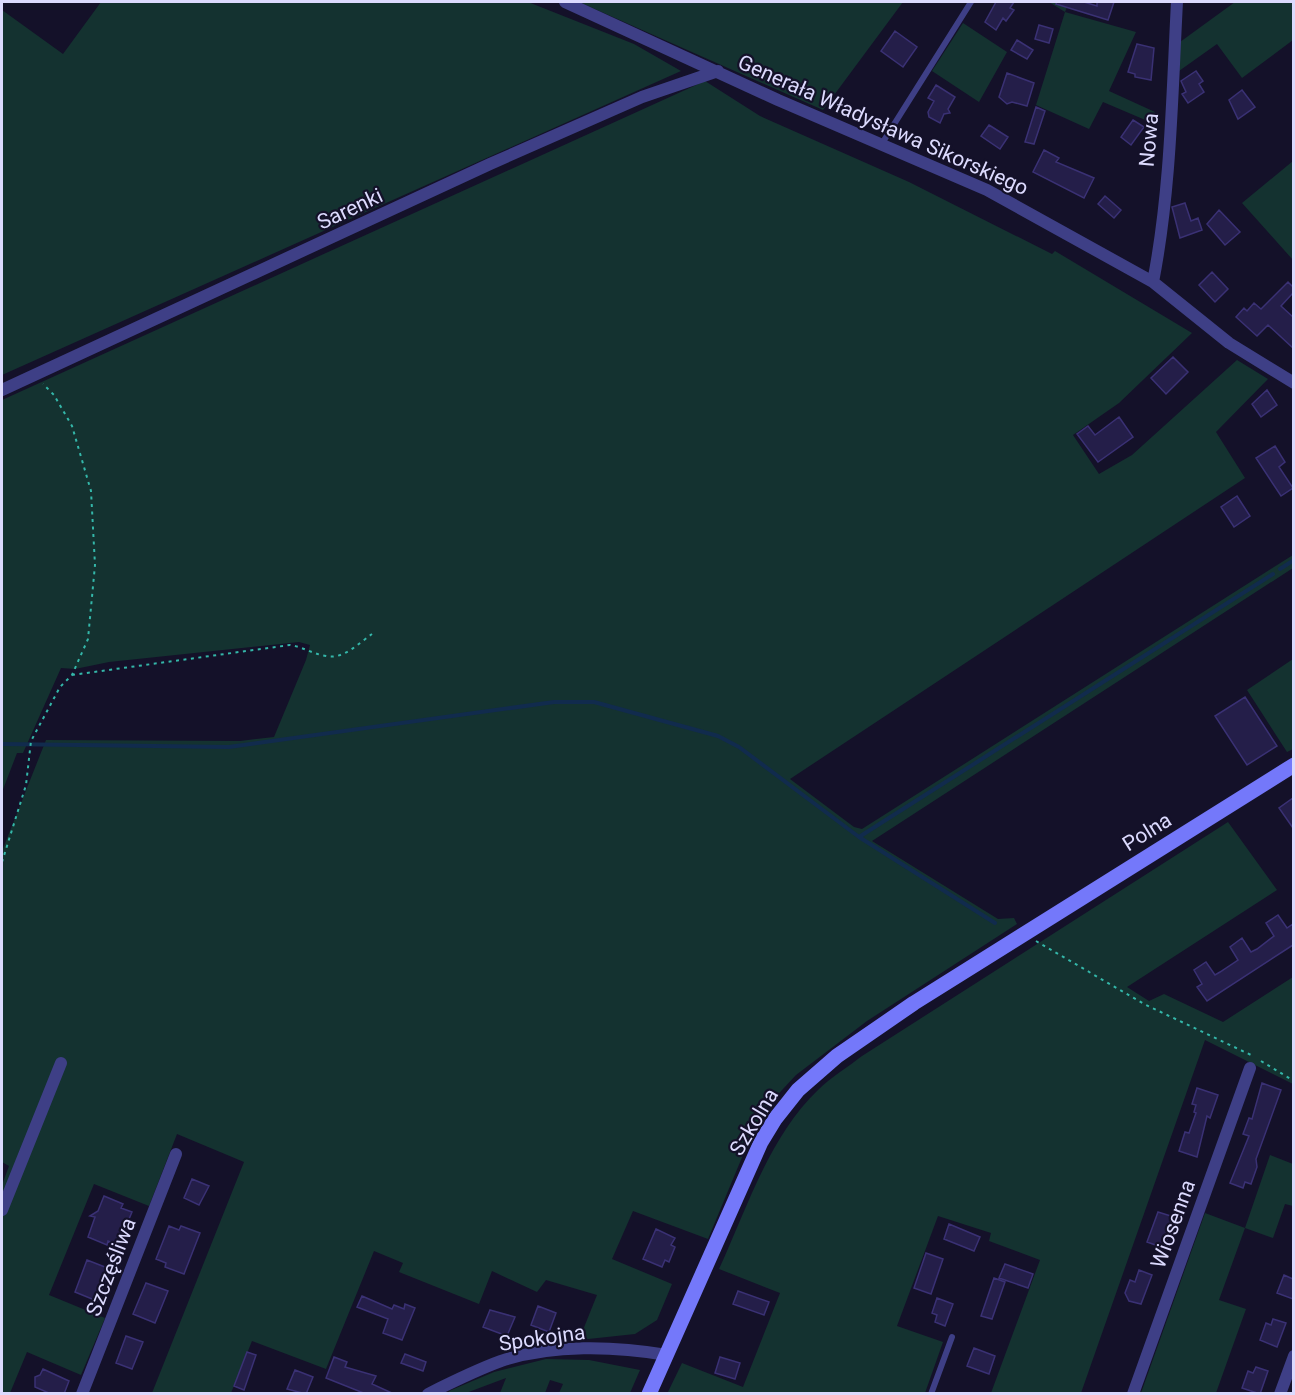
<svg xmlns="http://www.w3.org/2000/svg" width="1295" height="1395" viewBox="0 0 1295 1395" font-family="Roboto,sans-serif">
<rect width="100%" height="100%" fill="#141129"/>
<!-- green -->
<path fill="#143230" d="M101,2h427l106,42 47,27 -679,304v-365l61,44z
M579,2h324l-80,108z
M1049,2h20l-4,10 71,20 -27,59 46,21 -5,10 -47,-20 -14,27 -53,-24 29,-93z
M1235,2h58v38l-51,38 -25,-34 -38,27 1,-29z
M963,23l44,29 -28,50 -47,-31z
M705,81l55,35 149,66 143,72 3,-3 137,82 -73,70 -46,32 26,39 33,-19 105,-95 31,19 -52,53 29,46 -455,301 64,48 8,2 431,-274v13l-421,273 126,78 16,-1 3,6 -150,97 -71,54 -27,29 -16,27 -45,108 -75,-28 -21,48 60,25 -15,36 -22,14 -56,6 18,-45 -51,-15 -9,12 -45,-21 -13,33 -80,-32 4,-9 -29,-12 -48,118 -74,-28 -21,52h-79l92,-231 -67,-28 -28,72 -55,-22 -45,111 56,23 -24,57 -54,-23 -17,41h-8v-208l7,-19 -7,-4v-311l44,-111 194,1 34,-4 32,-77 4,-15 -11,-3 -190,20 -34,7 -14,-1 -38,85h-6l-15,39v-392z
M1293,161v99l-51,-57z
M1293,659v90l-6,3 -40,-62z
M1228,822l49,68 -150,97 22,14 15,-7 59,28 70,-45v107l-88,-44 -124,353h-90l49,-133 -51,-19 2,-8 -53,-17 -41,110 46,16 -18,51 -258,1 15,-31 61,24 37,-94 -61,-24c28,-61 50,-132 99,-179 13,-13 30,-23 44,-34z
M1270,1155l23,9v42l-8,-2 -12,34 -28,-10 -26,72 27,9 -30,84h-75l64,-180 40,15z
M546,1359l43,1 51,10 -10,23h-71l4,-9 -13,-4 -5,13h-45l6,-15 -40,15h-16l-1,-2 45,-19z"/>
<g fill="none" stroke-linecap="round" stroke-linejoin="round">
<!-- stream -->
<path stroke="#112b4d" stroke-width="4" d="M1280,569l14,-9
M2,744l227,3 325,-45h40l124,34 21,11 120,90 136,86
M859,837l414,-263"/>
</g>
<!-- building -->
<path fill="#241e49" stroke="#3a3174" stroke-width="1.5" d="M996,2h18l-4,6 4,2 -8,11 -3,-3 -7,12 -11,-8z
M1057,2h27l13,4v-4h17l-6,18 -52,-16z
M1039,25l14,4 -4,14 -14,-4z
M895,31l22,16 -14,20 -22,-16z
M1017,40l16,10 -6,9 -16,-9z
M1137,44l17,4 -3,32 -16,-3v-3l-7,-2z
M1196,71l7,10 -4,3 5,8 -16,11 -6,-9 4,-2 -5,-11z
M1007,73l27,10 -7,23 -15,-4 -5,2 -8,-7z
M936,85l19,12 -7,12 2,4 -6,1 -4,9 -11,-6 -1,-5 6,-11 -6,-3z
M1242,90l13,17 -17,12 -9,-19z
M1036,107l9,4 -11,33 -9,-2z
M1133,120l11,7 -13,18 -10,-8z
M989,125l19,12 -8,12 -19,-13z
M1044,150l15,8 -3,4 38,16 -10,20 -51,-26z
M1105,196l16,14 -7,8 -16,-14z
M1185,203l6,18 7,-3 4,12 -22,8 -8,-31z
M1219,210l21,22 -15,13 -18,-21z
M1212,272l16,17 -13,13 -16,-17z
M1288,282l5,5v6l-12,13 12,11v31l-25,-23 -11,11 -21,-19 8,-9 3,3 7,-8 7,6z
M1173,357l15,15 -22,22 -15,-16z
M1267,390l10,15 -16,12 -9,-13z
M1119,417l14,20 -35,25 -21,-28 11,-8 7,9z
M1275,446l10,16 -6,5 14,21 -12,8 -25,-38z
M1237,496l13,20 -16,11 -13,-20z
M1245,697l32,49 -30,19 -32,-49z
M1293,798v30l-14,-20z
M1278,915l9,13 6,-4v21l-86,56 -10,-14 5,-3 -8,-14 12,-8 9,13 5,-3 18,-12 -8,-13 12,-9 9,14 6,-3 17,-13 -8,-13z
M1262,1083l19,7 -25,69 1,8 -6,17 -6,-2 -2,6 -13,-5 19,-47 -6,-2 6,-16 3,1z
M1197,1088l21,7 -8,23 -3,-2 -10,41 -18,-6 6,-19 4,1 7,-20 -2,-1 2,-7 -4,-1z
M192,1179l17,7 -10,19 -15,-7z
M104,1196l19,8 -2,4 11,4 -14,33 -10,-4 -1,4 -19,-8 7,-20 -5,-1 8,-5z
M1158,1212l16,5 -10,31 -17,-6z
M949,1224l31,13 -6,14 -30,-12z
M169,1226l10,4 2,-4 19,7 -16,41 -19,-7 1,-4 -10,-4z
M656,1229l19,9 -4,7 4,2 -6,15 -4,-2 -3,7 -19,-8z
M926,1253l17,6 -12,35 -17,-6z
M87,1260l23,9 -13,32 -22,-9z
M1005,1264l28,10 -5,14 -29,-10z
M1139,1270l13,5 -11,29 -12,-3 -4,-8 5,-13 5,2z
M1284,1275l9,4v20l-16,-6z
M994,1278l11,4 -13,37 -11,-3z
M146,1283l22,8 -13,32 -22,-9z
M738,1291l31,11 -5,13 -31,-11z
M362,1296l30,13 2,-4 10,4 1,-5 10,4 -13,32 -19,-7 5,-14 -31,-12z
M937,1298l16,6 -8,22 -10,-4 2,-7 -5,-2z
M538,1306l18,7 -7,19 -18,-7z
M490,1310l25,7 -8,19 -24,-9z
M1273,1319l13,4 -9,24 -17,-7 6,-17 5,2z
M126,1336l17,6 -11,27 -16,-6z
M974,1348l21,8 -6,18 -22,-8z
M247,1352l9,3 -12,35 -10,-4z
M405,1354l21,8 -3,9 -22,-8z
M334,1357l13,5 -2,5 31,9 -4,8 22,10h-28l-40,-16z
M720,1357l20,6 -5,16 -20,-6z
M1256,1367l12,4 -8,23 -18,-6 6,-17 5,2z
M43,1369l26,12 -5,13h-13l-16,-7v-10l5,-2z
M295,1370l18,7 -7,17 -19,-5z"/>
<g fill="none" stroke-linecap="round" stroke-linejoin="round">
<!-- path -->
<path stroke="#34b7a9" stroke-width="2" stroke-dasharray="3 4.5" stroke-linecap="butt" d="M72,675l218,-30c13,2 23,9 36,11 17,4 33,-13 46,-22
M2,862l24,-77 5,-44 29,-54 12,-12 16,-36 7,-74 -4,-74 -19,-65 -18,-31 -11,-11
M1036,941l108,63 107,51
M1261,1061l33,20"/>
<!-- lane -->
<path stroke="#3e3f86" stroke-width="6" d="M881,145l90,-143
M931,1394l21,-57"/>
<!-- street -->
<path stroke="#3e3f86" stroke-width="12" d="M565,2l213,98 209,90 166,92 76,61 65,40
M1153,282c18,-92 19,-188 24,-280
M2,390l488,-226 152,-67 76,-26
M2,1210l59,-147
M82,1394l94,-240
M428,1394c24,-12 48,-24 73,-33 51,-17 114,-15 166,-6
M1133,1394l117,-326
M1280,1394l14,-38"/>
<!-- secondary -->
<path stroke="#7478fa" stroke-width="15" d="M649,1394l112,-252 14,-23 23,-29 39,-34 77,-53 380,-238"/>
</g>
<g text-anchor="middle" stroke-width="4.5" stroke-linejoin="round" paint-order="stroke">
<!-- street labels -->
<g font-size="21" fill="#dcdafe" stroke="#141129">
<text transform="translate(883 125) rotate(24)" y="7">Generała Władysława Sikorskiego</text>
<text transform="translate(1149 140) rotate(-85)" y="7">Nowa</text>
<text transform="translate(350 209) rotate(-25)" y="7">Sarenki</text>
<text transform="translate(1147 832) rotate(-32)" y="7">Polna</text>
<text transform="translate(754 1122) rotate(-59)" y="7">Szkolna</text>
<text transform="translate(1173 1224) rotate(-70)" y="7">Wiosenna</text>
<text transform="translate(111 1267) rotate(-69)" y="7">Szczęśliwa</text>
<text transform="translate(542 1338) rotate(-8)" y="7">Spokojna</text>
</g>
</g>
<!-- border -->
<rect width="1295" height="1395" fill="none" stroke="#dcdafe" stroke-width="6"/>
</svg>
